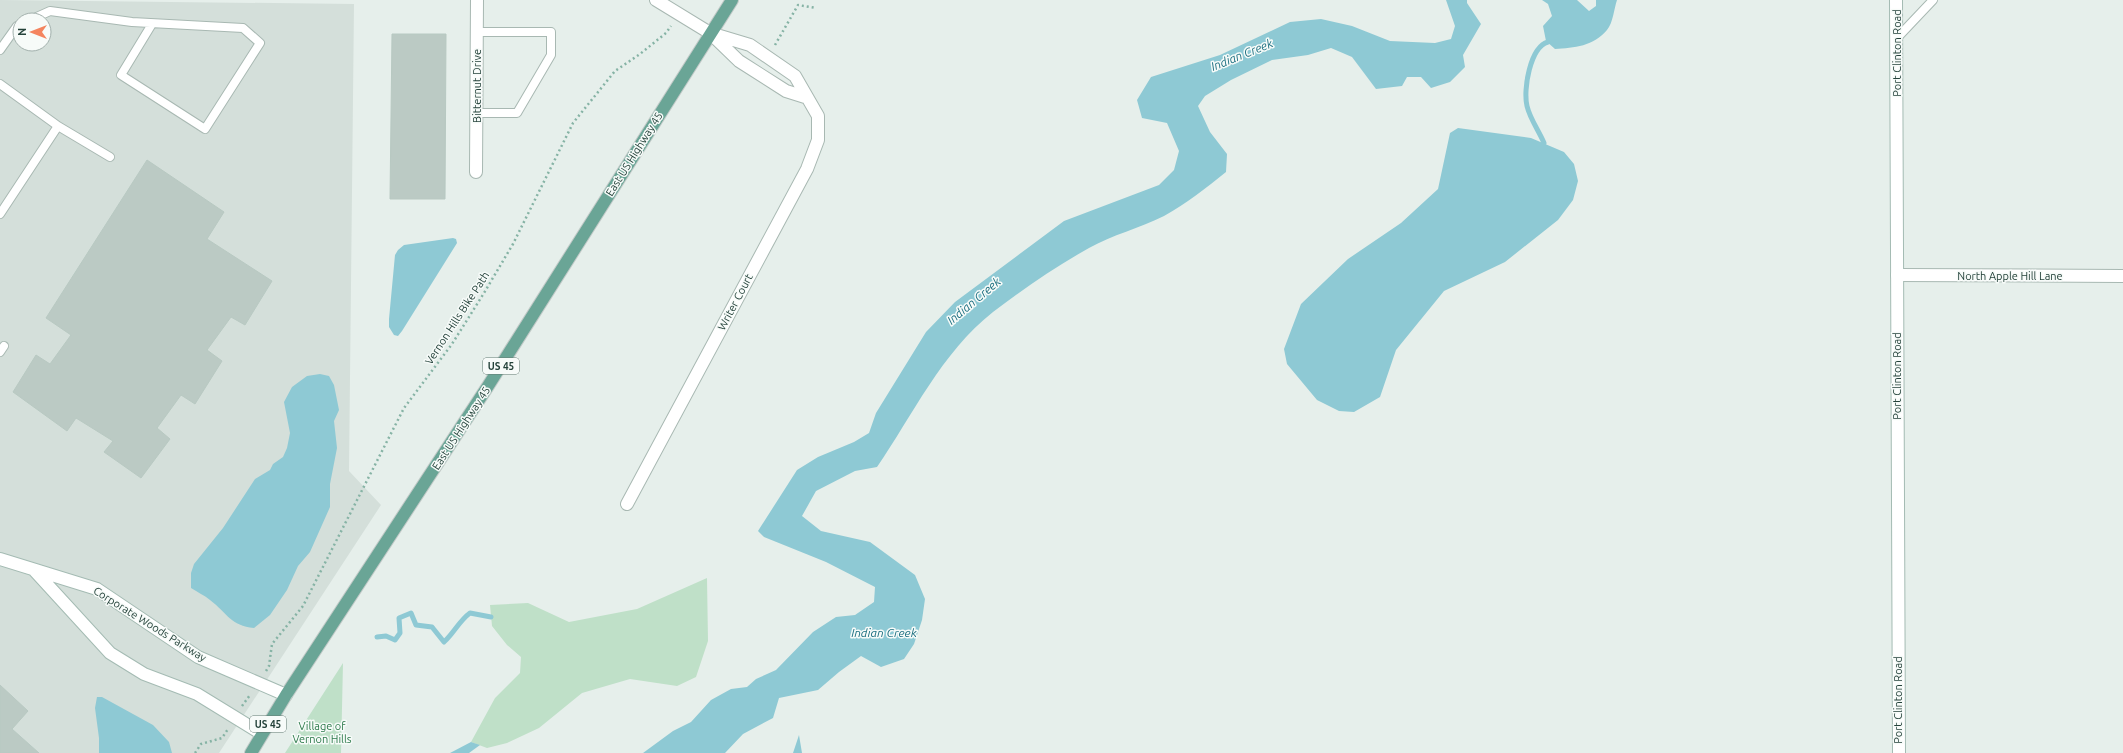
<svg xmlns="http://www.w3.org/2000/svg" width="2123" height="753" viewBox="0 0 2123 753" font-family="Ubuntu,sans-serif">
<rect width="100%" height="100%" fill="#e6efeb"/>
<!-- built -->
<path fill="#d4dfda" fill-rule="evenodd" d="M0,0l354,4 -5,467 32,34 -162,248h-219zM20,20h24v24h-24z"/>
<!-- green -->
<path fill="#bfe0c8" d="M707,578l1,63 -12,36 -19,9 -47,-7 -48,14 -43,35 -32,15 -20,5 -16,-6 24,-44 25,-25 1,-16 -14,-12 -15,-19 -2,-21 38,-2 41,19 68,-13z
M343,663l-2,90h-56z"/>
<!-- water -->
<path fill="#8ec9d4" d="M1446,0h21v3l14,21 -18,31 2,12 -15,15 -19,6 -10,-11h-14l-5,9 -26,3 -24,-32 -21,-9 -23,7 -36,5 -41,20 -26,16 -7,10 12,26 17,22 -1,18c-20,16 -40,32 -62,44 -24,12 -52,19 -75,32 -34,19 -66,41 -96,64 -52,41 -80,103 -116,155l-22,4 -39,20 -14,25 19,15 49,11 45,33 10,24 -3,21 -8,24 -10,15 -23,8 -20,-11 -22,16 -21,18 -39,8 -6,20 -30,16 -18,19h-82l30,-22 18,-9 20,-22 20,-11 16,-2 9,-8 20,-9 37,-38 23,-15 19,-2 19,-13 1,-15 -49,-25 -62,-25 -6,-6 39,-61 21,-13 36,-15 15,-9 7,-20 50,-81 29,-30 109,-81 95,-36 15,-15 5,-19 -12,-28 -25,-5 -5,-18 14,-23 69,-22 70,-33 31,-3 31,7 38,15 45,2 16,-4 4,-13z
M1542,0h35l12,11 7,-5v-6h21c-3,9 -4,23 -10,30 -13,16 -33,18 -52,19l-9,-8 -3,-15 9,-10 -4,-12z
M1458,128l73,10 33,14 10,12 4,17 -5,19 -15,20 -53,42 -61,29 -48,59 -16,47 -26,15 -15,-1 -22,-11 -30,-36 -3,-15 17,-45 47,-45 53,-36 37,-34 12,-56z
M453,238l3,1 1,4 -55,88 -4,5 -4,-1 -5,-8v-8l6,-64 3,-5 6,-5z
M320,374l9,2 5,9 5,25 -5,11 3,27 -7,36v23l-20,45 -12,14 -11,24 -17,25 -16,13c-23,-2 -27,-15 -44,-28 -6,-5 -13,-8 -19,-12v-15l3,-9 29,-36 32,-49 15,-9 3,-6 10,-7 4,-9 3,-15 -6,-31 8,-15 15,-11z
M97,697h5l51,28 16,17 3,11h-73v-15l-4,-30z
M799,735l3,18h-9z
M471,742l9,3 -11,8h-19z"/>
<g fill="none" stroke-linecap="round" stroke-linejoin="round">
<!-- stream -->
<path stroke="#8ec9d4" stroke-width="5" d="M1544,143c-5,-12 -14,-24 -17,-37 -4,-16 3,-59 21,-64
M377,637l9,-1 9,4 5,-7 -1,-15 12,-5 5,12 16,2 12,15c10,-9 15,-21 26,-29l21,4"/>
</g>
<!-- building -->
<path fill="#bbcac4" stroke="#b8c9c2" d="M392,34h54l-1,165h-55z
M147,160l77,52 -17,27 65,42 -27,44 -14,-8 -24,33 15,11 -27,43 -14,-9 -24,33 13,11 -29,39 -37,-26 9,-11 -37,-23 -9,13 -54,-39 23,-37 14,9 21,-29 -25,-17z
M0,685l28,26 -16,18 27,24h-39z"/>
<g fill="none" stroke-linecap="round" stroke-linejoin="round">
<!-- lane casing -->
<g stroke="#a8b8b2" stroke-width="10">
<path id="lane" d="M30,20l20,-9 82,11 111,6 17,15 -55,86 -84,-54 31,-51
M1897,38l36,-38
M0,50l17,-24 3,-1
M0,84l58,42 -58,88
M476,113h41l34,-58v-23h-74
M58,126l52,31
M0,352l4,-6"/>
</g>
<!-- street casing -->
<g stroke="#a8b8b2" stroke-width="14">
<path id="street" d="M656,0l54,33 29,28 47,30 19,6
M476,172l1,-172
M1897,275l226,1
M627,504l180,-335 11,-29v-24l-23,-40 -45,-31 -40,-12"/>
</g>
<!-- secondary casing -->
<g stroke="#a4bbb3" stroke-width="14">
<path id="secondary" d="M1896,0l3,753
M0,559l97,30 101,68 88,38
M34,570l76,83 34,21 53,20 65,40"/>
</g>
<!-- primary casing -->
<g stroke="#c2cac8" stroke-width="14">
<path id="primary" d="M251,753l35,-58 202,-309 244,-386"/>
</g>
<!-- path -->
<path stroke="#86b3a5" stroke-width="2.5" stroke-dasharray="2 3" stroke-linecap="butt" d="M775,45l23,-40 18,3
M266,671l3,-5 3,-22 31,-38 101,-198 48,-64 32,-51 29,-49 60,-121 42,-52 25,-17 26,-21 5,-7
M242,706l8,-11
M195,753l6,-9 21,-6 6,-9"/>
<!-- lane -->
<use href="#lane" stroke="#fff" stroke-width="8"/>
<!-- street -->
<use href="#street" stroke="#fff" stroke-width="12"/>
<!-- secondary -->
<use href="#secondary" stroke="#fff" stroke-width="12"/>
<!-- primary -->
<use href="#primary" stroke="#6aa596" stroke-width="12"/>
</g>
<g text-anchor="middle" stroke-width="3" stroke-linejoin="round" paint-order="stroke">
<!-- shield labels -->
<g fill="#f7fbf9" stroke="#637a73" stroke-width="1">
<rect x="483" y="358" width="36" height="16" rx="3"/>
<rect x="250" y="716" width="36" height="16" rx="3"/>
</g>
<g font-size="10" font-weight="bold" fill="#24423a">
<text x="501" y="370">US 45</text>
<text x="268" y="728">US 45</text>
</g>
<!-- street labels -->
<g font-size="11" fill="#24423a" stroke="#f7fbf9">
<text transform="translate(1897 53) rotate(-90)" y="4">Port Clinton Road</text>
<text transform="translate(477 86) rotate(-90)" y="4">Bitternut Drive</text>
<text transform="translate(634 154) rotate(-58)" y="4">East US Highway 45</text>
<text x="2010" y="280">North Apple Hill Lane</text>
<text transform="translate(735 302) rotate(-62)" y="4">Writer Court</text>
<text transform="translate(457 318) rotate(-57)" y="4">Vernon Hills Bike Path</text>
<text transform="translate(1897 376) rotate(-90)" y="4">Port Clinton Road</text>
<text transform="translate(461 428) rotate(-57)" y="4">East US Highway 45</text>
<text transform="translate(150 624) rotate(32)" y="4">Corporate Woods Parkway</text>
<text transform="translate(1898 700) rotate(-90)" y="4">Port Clinton Road</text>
</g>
<!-- park labels -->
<g font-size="11" fill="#2d7a4b" stroke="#f7fbf9">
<text x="322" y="730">Village of<tspan x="322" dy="13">Vernon Hills</tspan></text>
</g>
<!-- water labels -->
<g font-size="12" font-style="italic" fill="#1c6f80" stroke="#f7fbf9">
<text transform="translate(1242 55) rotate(-22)" y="4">Indian Creek</text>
<text transform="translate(974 301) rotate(-40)" y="4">Indian Creek</text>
<text x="884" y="637">Indian Creek</text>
</g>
</g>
<!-- north arrow -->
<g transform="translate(32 32) rotate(270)"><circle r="19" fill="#f7fbf9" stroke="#a3b1ad"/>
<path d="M0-3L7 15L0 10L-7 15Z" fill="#f4845f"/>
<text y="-6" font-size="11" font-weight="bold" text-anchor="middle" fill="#24423a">N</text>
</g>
</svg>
